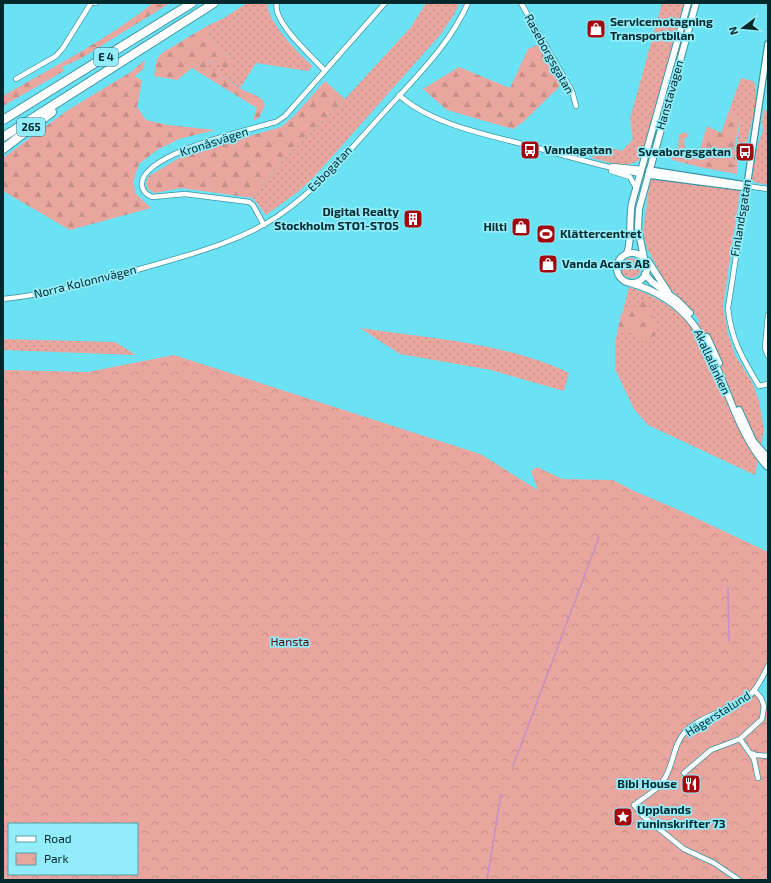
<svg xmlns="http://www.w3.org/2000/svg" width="771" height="883" viewBox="0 0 771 883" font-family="'Exo 2',sans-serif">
<defs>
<pattern id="grass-dots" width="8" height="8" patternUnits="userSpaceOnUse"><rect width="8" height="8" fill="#e9a69e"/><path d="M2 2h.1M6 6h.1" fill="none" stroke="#c68f88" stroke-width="1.8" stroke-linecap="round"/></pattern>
<pattern id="forest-firs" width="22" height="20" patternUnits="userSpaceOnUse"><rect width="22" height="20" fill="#e9a69e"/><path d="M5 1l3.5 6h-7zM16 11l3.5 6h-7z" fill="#c68f88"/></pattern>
<pattern id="park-crowns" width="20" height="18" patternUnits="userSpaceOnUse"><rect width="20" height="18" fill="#e9a69e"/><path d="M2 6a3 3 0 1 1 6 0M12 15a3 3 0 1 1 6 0" fill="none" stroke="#c68f88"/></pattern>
</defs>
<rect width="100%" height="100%" fill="#6ae2f3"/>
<!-- grass -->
<path fill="url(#grass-dots)" d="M247,3h21c-4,15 33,54 45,63l-5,5 -52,-8 -16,25c-2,-3 -29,-20 -33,-21l-2,-4 2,-2 9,2 18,-4 -9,-5 -3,-7 -6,1 -4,-4 -5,-18 17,-8z
M426,3h33l-4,10 -14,21 -127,143 -16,15 -32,23 -13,-17 28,-36 64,-63 66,-72z
M662,3h22l-43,155c-13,13 -34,3 -50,0l15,-12 16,5 11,-12 -3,-20z
M741,78l12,3c9,12 -3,46 -6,61l-7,2 -3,6v24l-33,-6 31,3 -4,-9 7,-24 2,-18 -11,-9z
M764,109l4,4v72l-14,-3 -2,-3 4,-28 7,-21 -1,-9z
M656,178l81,10 3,3 -17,115 5,28 7,21 17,27 7,19 5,29 -9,45 -107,-50 -14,-16 -19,-40v-26l14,-56c25,8 45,19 63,40l8,-5 -5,-8 -29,-30 -19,-36 -4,-16 7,-51z
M621 268a10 10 0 1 1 20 0a10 10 0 1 1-20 0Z
M360,328c68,10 147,15 209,45l-5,18 -73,-21 -91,-16z
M3,339l112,3 21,13 -133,-5z"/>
<!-- forest -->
<path fill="url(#forest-firs)" d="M153,3h17l-90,56 -18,8 2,4 -61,35v-10c50,-29 104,-56 150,-93z
M207,26l5,18 4,4 6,-2 3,8 9,5 -1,12h-2l-20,-10 -6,2 2,4c12,4 25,16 36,23 5,3 12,4 17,8 3,2 4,4 5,7l-6,13 -6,2 4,-12 -65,-40 -15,12 -23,-4 3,-17 5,-6z
M537,45h4l20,40 -38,37 -10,7 -66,-19 -24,-21 36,-22 51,21 18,-39z
M145,60l-1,8 -9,8 7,5 -5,26 9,13 22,5 47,5 -36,9 -22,11 -18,14 -6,18 3,12 15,14 -81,22 -67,-39v-33l65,-48 63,-38z
M325,81l20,18 -64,63 -28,36 -72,-10 -26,5 -7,-4 -2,-6 3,-7 37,-22 95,-27 13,-11z
M729,111l11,9 -9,42 4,9 -31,-3 -32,-8 -1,-8 7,-4 1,-13 6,-3 4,4 -5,3 1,10 7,4 1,5 4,1 10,-33 14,7z
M646,300l12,34 -16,8 -10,-12 -15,3 4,-19z"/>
<!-- park -->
<path fill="url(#park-crowns)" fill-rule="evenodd" d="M174,355l306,99 58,36 -7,-19 6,-4 25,12 51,1 21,11 45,19 89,42v117l-10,21 10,16v174h-765v-510l85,2zM9,824h128v50h-128z"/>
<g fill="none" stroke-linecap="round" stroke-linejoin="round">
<!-- stream -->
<path stroke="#c68fc5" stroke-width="1.5" d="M728,587l1,54
M513,766l86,-229
M487,880l14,-86"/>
<!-- minor casing -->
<g stroke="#3996a2" stroke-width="6">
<path id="minor" d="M95,3h1
M277,3c-6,18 37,55 48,68
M521,3l51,88 4,15
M16,79l40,-23 7,-8 28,-45
M399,95c32,30 94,41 135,52 35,10 70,20 106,27
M612,166l29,3
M611,171l19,6 6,11
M768,189l-21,-3 -19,122c3,32 15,51 31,78l9,-2
M264,225l-11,-20 -4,-3 -64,-8 -33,3c-5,-2 -9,-5 -10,-11 -5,-32 110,-57 134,-64l9,-6 100,-113
M3,299c49,-5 96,-18 144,-32 45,-13 92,-25 131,-51 43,-29 76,-71 110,-108 30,-33 62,-64 80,-105
M768,315l-3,33 3,8
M740,739l14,20 4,19
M751,753l5,2 12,1
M684,773l27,-23 29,-11 22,-20 2,-13 -3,-8 -7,-8
M739,880l-25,-17 -30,-14 -41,-33 -9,-11c12,-9 27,-17 33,-31 7,-14 7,-30 18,-42 17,-18 45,-20 64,-36 9,-8 14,-20 19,-30"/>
</g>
<!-- tertiary casing -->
<g stroke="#3996a2" stroke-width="8">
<path id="tertiary" d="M649,170l96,15
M648,175l92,12 7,-1
M747,186l21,-142"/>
</g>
<!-- secondary casing -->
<g stroke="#3996a2" stroke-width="8">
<path id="secondary" d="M617 268a15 15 0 1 1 30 0a15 15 0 1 1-30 0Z
M627,253c5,-11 2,-36 5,-50l56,-200
M644,258l-6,-30 1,-19 57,-206
M648,261l20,31
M645,274l7,8 26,19 12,12
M630,283c69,19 80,70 105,129 8,19 18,40 33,55
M707,337l12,26
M739,410l14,31 15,17"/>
</g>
<!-- motorway casing -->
<g stroke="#3996a2" stroke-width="10">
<path id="motorway" d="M3,120l189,-117
M3,137l211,-134
M3,149l49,-37"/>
</g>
<!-- minor -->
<use href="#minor" stroke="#fff" stroke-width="4.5"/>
<!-- tertiary -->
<use href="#tertiary" stroke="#fff" stroke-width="5.5"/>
<!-- secondary -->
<use href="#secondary" stroke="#fff" stroke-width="6"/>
<!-- motorway -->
<use href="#motorway" stroke="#fff" stroke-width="8"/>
</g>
<!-- icons -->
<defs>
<g id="shop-square" transform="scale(1)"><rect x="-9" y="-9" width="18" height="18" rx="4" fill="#a2070f" stroke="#92ecf9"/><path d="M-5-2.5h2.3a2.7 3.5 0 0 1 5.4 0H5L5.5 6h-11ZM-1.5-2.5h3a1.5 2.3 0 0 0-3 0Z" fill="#fff"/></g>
<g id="bus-square" transform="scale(1)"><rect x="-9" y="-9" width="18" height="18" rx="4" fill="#a2070f" stroke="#92ecf9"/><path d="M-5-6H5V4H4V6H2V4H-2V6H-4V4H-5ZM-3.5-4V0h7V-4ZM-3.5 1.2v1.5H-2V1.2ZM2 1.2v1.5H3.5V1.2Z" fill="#fff"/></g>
<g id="building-square" transform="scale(1)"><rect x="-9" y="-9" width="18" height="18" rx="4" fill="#a2070f" stroke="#92ecf9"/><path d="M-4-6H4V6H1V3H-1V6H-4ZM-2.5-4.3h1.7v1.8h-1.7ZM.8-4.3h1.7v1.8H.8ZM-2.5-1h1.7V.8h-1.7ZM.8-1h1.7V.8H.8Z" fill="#fff"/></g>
<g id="stadium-square" transform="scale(1)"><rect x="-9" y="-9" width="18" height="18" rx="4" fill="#a2070f" stroke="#92ecf9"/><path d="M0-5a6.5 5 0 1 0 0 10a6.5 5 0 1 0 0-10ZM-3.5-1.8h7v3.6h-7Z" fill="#fff"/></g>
<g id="restaurant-square" transform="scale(1)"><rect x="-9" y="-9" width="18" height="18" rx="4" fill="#a2070f" stroke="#92ecf9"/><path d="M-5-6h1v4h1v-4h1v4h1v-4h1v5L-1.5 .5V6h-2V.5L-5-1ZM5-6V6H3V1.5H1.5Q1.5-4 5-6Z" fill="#fff"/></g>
<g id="sight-square" transform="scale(1)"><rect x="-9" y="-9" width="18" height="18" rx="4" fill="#a2070f" stroke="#92ecf9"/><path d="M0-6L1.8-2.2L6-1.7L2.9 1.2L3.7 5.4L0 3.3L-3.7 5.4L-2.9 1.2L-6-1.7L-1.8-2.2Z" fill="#fff"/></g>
</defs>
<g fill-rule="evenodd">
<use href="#shop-square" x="596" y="29"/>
<use href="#bus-square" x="530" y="150"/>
<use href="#bus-square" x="745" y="152"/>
<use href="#building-square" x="413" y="219"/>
<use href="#shop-square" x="521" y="227"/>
<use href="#stadium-square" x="546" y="234"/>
<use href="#shop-square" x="548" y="264"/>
<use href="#restaurant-square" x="691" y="784"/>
<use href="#sight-square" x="623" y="817"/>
</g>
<g text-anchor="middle" stroke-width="3.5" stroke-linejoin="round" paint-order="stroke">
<!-- shield labels -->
<g fill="#92ecf9" stroke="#2c646b" stroke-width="1">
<rect x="94" y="48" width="24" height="18" rx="3"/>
<rect x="17" y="118" width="28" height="18" rx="3"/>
</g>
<g font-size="11" font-weight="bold" fill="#00292e">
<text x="106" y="61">E 4</text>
<text x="31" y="131">265</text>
</g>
<!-- poi labels -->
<g font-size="12" font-weight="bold" fill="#00292e" stroke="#92ecf9" text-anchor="start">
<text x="610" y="26">Servicemotagning<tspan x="610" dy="14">Transportbilan</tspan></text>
<text x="544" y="154">Vandagatan</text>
<text x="731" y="156" text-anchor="end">Sveaborgsgatan</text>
<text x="399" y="216" text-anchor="end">Digital Realty<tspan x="399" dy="14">Stockholm STO1-STO5</tspan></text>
<text x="507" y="231" text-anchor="end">Hilti</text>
<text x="560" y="238">Klättercentret</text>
<text x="562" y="268">Vanda Acars AB</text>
<text x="677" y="788" text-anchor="end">Bibi House</text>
<text x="637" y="814">Upplands<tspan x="637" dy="14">runinskrifter 73</tspan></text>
</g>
<!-- street labels -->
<g font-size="12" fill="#00292e" stroke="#92ecf9">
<text transform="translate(549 54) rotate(61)" y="4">Raseborgsgatan</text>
<text transform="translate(670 95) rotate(-74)" y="4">Hanstavägen</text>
<text transform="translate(214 142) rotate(-18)" y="4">Kronåsvägen</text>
<text transform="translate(330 169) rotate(-46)" y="4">Esbogatan</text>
<text transform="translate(741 218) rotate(-81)" y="4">Finlandsgatan</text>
<text transform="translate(85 282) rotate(-14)" y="4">Norra Kolonnvägen</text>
<text transform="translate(712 362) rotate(65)" y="4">Akallalänken</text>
<text transform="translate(718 714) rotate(-32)" y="4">Hägerstalund</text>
</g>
<!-- park labels -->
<g font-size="12" fill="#510908" stroke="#92ecf9">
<text x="290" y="646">Hansta</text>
</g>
</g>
<!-- border -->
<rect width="771" height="883" fill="none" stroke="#00292e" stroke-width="8"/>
<!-- legend -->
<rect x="8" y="823" width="130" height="52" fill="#92ecf9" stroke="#589ea8"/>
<rect x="16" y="836" width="20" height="6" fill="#ffffff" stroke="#589ea8"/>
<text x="44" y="843" font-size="12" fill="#00292e">Road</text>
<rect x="16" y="853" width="20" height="12" fill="url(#park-crowns)" stroke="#589ea8"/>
<text x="44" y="863" font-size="12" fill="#00292e">Park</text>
<!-- north arrow -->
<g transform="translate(743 28) rotate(254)" stroke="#92ecf9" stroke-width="3" paint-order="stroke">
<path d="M0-3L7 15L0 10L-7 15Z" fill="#00292e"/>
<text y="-6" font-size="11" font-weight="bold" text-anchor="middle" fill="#00292e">N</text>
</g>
</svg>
